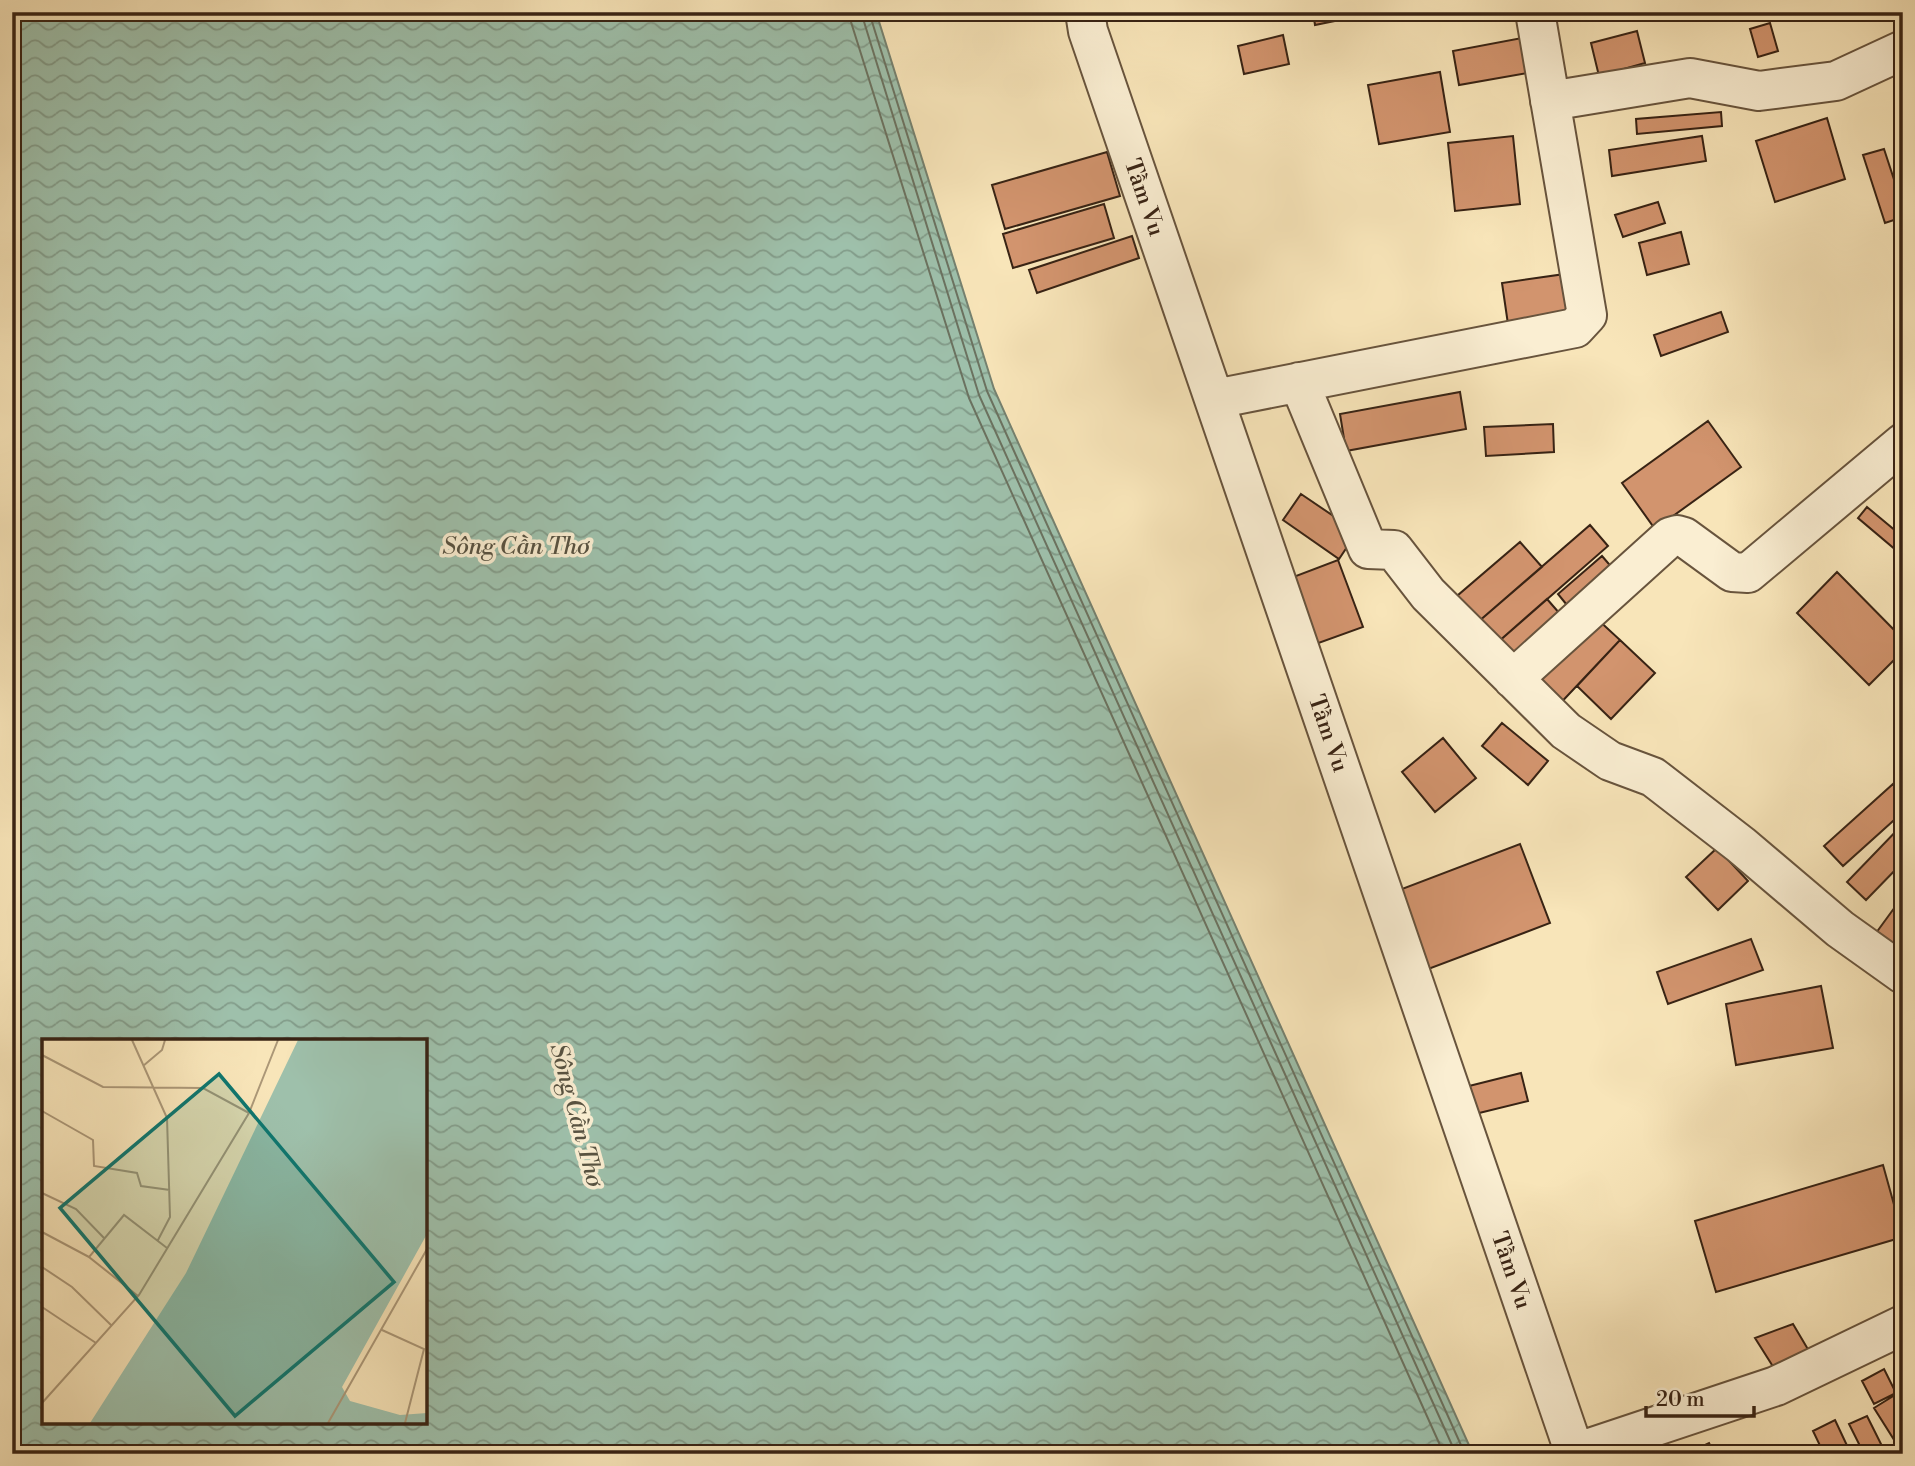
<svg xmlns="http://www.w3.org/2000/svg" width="1915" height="1466" viewBox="0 0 1915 1466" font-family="'Libre Bodoni',serif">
<defs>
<pattern id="water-waves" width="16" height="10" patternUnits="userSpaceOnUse" patternTransform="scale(1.75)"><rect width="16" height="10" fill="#9ec0ab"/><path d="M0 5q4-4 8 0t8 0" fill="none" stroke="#829c8a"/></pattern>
</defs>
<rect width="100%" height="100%" fill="#f8e5b9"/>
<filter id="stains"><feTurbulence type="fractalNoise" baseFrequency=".00286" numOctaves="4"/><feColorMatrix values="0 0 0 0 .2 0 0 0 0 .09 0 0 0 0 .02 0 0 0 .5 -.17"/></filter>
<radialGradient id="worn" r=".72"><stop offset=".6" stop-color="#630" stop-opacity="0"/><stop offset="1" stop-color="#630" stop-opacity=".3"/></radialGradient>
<!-- water -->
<path fill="url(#water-waves)" stroke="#75816f" stroke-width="2" fill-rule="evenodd" d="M12,12h864l118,377 479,1065h-1461zM44,1041h381v381h-381z"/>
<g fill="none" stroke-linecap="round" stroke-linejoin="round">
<!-- shore -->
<path stroke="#6b7260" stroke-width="2" d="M850,12l1,10 118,376 475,1056
M861,12l118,383 477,1059
M869,12l118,379 478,1063"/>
</g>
<!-- building -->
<path fill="#d2946e" stroke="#382314" stroke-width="2" d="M1313,12h66l-64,13z
M1770,23l8,28 -20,6 -8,-28z
M1637,31l8,32 -46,13 -8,-33z
M1283,35l6,29 -45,10 -6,-28z
M1538,35l6,35 -85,15 -6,-34z
M1440,72l10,60 -71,12 -11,-59z
M1721,112l1,14 -85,8 -1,-15z
M1827,118l18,61 -70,23 -19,-61z
M1513,136l7,68 -65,7 -7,-68z
M1702,136l4,25 -94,15 -3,-26z
M1884,149l19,58v10l-18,6 -22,-68z
M1107,152l13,44 -115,33 -13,-44z
M1658,202l7,21 -42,14 -8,-22z
M1104,204l10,34 -101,30 -10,-34z
M1681,232l8,32 -42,11 -8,-32z
M1132,236l7,22 -102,35 -8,-23z
M1565,274l7,48 -63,9 -7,-48z
M1721,312l7,20 -67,24 -7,-21z
M1460,392l6,37 -120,22 -6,-37z
M1708,421l33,46 -86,62 -33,-46z
M1553,424l1,28 -68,4 -2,-29z
M1301,494l56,38 -18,27 -56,-39z
M1867,507l36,30v19l-45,-38z
M1590,525l18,21 -118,103 -19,-21z
M1520,542l22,25 -71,61 -21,-26z
M1602,556l18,21 -45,38 -17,-21z
M1338,560l25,67 -50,18 -25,-66z
M1837,572l66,67v12l-34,34 -72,-72z
M1547,599l20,23 -58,50 -19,-23z
M1595,617l25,23 -66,70 -25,-24z
M1620,640l35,33 -44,46 -34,-33z
M1502,723l46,38 -20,24 -46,-39z
M1443,738l33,40 -41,34 -33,-40z
M1893,784l10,11v17l-60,54 -19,-20z
M1903,824v38l-37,38 -19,-18z
M1520,844l30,79 -127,48 -29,-79z
M1717,848l31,33 -30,29 -32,-33z
M1903,896v61l-35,-13z
M1751,939l12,31 -95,34 -11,-32z
M1821,986l12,62 -97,17 -10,-61z
M1521,1073l7,28 -57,14 -6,-28z
M1883,1165l20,72 -187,55 -21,-71z
M1793,1324l29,49 -36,14 -31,-49z
M1884,1369l12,24 -22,11 -12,-23z
M1903,1390v64l-29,-46z
M1867,1416l19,38h-22l-15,-30z
M1835,1420l16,34h-27l-11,-23z
M1709,1443l5,11h-28z"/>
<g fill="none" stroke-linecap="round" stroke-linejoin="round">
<!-- minor casing -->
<g stroke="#68543d" stroke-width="42">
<path id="minor" d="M1085,12l3,19 487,1423
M1550,101l140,-23 69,13 77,-10 67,-31
M1299,382l69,167 26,1 34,44 138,137 44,30 43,16 88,68 99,84 63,45
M1215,399l360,-71 12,-13 -52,-303
M1513,679l157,-142 7,-2 7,2 48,35 16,1 155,-130
M1575,1453l201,-67 127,-61"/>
</g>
<!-- minor -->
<use href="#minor" stroke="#faeed2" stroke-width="38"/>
</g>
<g text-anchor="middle" stroke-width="7" stroke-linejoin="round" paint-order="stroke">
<!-- street labels -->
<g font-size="23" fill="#382314" stroke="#faeed2">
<text transform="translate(1145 197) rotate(71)" y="8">Tầm Vu</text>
<text transform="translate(1329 733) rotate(71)" y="8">Tầm Vu</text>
<text transform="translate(1512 1270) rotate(71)" y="8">Tầm Vu</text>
</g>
<!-- water labels -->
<g font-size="24" font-style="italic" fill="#575241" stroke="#faeed2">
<text x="516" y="554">Sông Cần Thơ</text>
<text transform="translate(577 1115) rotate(75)" y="8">Sông Cần Thơ</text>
</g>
</g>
<!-- overview -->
<g transform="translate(42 1039)">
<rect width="385" height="385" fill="#f8e5b9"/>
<path d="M256,1h129v194l-85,153 8,14 50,14 27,-2v10h-337l96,-150z" fill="#9ec0ab"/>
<path fill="none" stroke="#ab9777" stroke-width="2" d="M90,1l35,78 3,99 -12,23M0,16l61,32 100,1 46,25M101,27l19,-16 3,-10M0,72l51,29 1,26 43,7 4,13 29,4M0,154l34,16 28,29M0,193l47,25M0,228l30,20 40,39M96,257l-49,-39 35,-42 43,33M0,268l54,36M340,291l42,19 -19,74M0,364l97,-108 110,-182 29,-73M286,384l99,-174"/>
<path fill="#0f766e" fill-opacity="0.15" stroke="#0f766e" stroke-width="3.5" d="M177,35l175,208 -159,134 -175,-208z"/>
<rect width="385" height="385" fill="none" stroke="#382314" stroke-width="3.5"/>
</g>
<!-- margin -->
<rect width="1915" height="1466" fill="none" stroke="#f8e5b9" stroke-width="42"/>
<rect x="14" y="14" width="1887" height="1438" fill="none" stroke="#382314" stroke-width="3.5"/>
<rect x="21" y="21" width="1873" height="1424" fill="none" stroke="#382314" stroke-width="2"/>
<!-- scale -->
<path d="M1646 1406v10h108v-10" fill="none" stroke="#382314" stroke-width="3.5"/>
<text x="1656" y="1406" font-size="21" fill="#382314" stroke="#faeed2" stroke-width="5" paint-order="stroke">20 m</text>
<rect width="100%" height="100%" filter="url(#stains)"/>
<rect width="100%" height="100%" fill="url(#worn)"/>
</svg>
